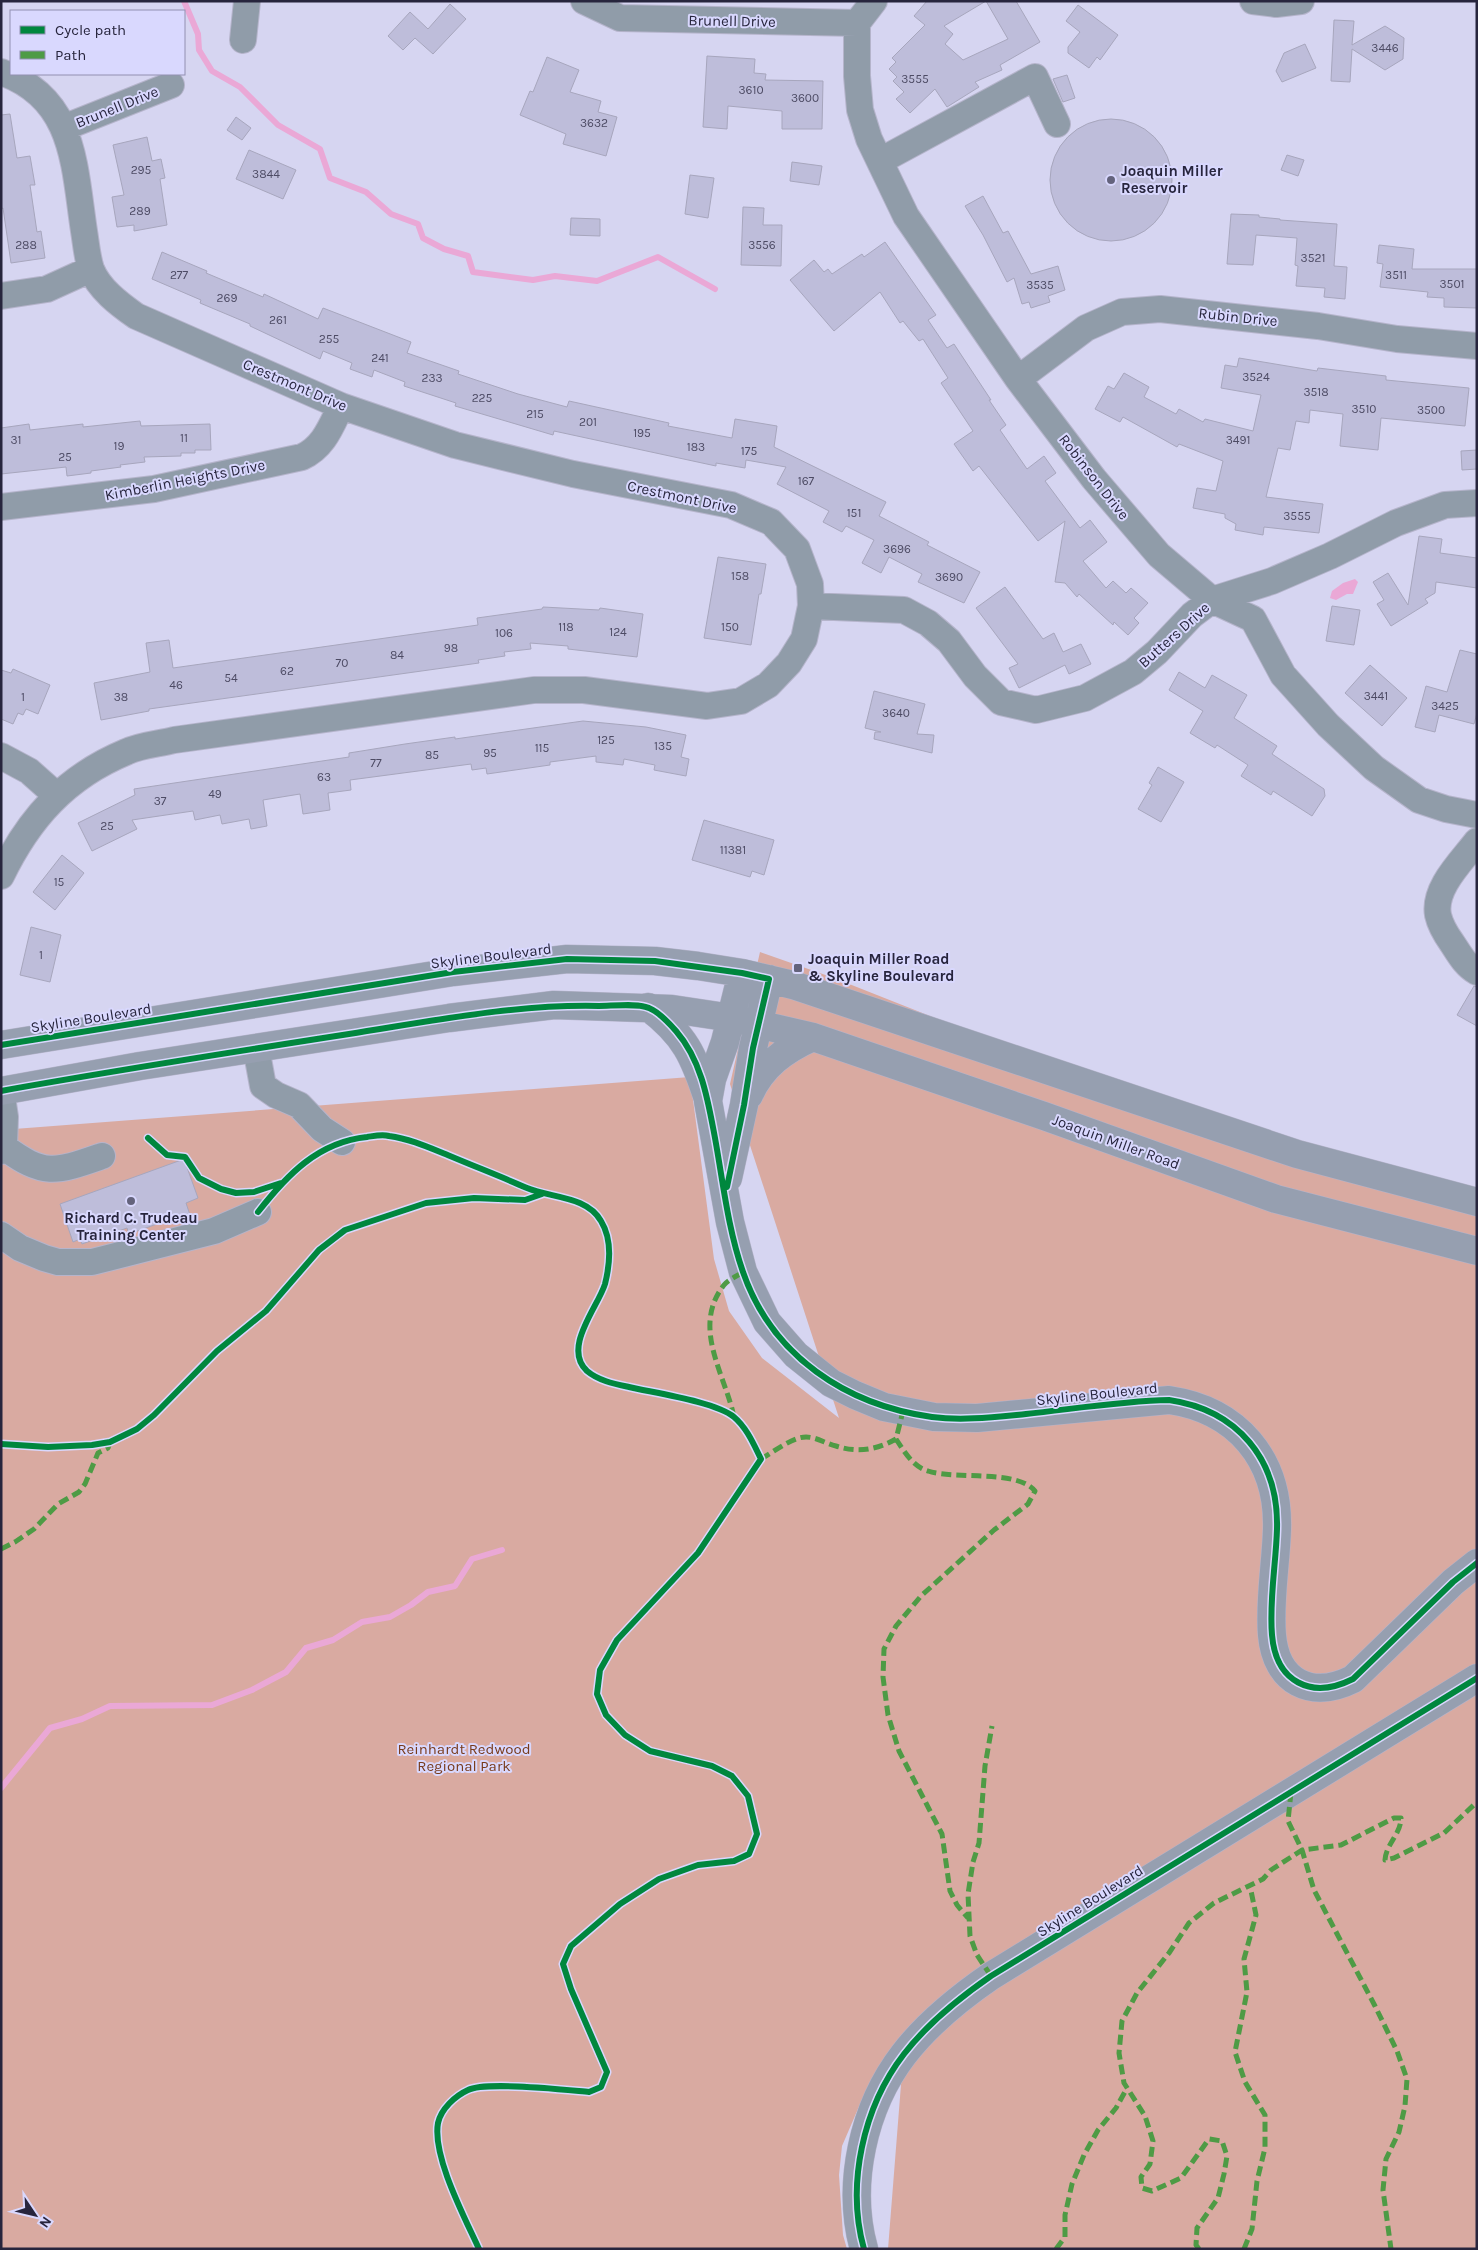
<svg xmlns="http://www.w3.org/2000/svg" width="1478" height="2250" viewBox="0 0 1478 2250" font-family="Karla,sans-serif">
<rect width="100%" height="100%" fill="#d6d5f1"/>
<!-- green -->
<path fill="#d9aaa1" d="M760,952l74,26 235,93 292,93 116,29v1056h-589l17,-215 -41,61 -22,51 -3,29 4,60 4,14h-846v-1119l689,-53 24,182 15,52 33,47 77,60 -109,-334z"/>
<!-- water -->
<path fill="#eaa8d6" d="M1355,579l3,3 -5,12h-6l-11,6 -6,-2 2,-7 11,-8z"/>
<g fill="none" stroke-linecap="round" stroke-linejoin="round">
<!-- stream -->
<path stroke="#eaa8d6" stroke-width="6" d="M184,1l14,33 1,16 13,21 28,16 38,38 42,24 10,29 36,14 25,22 27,10 5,14 21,11 24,7 5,16 60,8 22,-4 42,5 61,-24 57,32
M1,1788l49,-60 32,-9 28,-13 102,-1 40,-15 34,-18 20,-24 27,-8 29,-18 28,-5 21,-12 17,-13 27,-6 17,-27 30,-9"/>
</g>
<!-- building -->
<path fill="#bebdda" stroke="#a7a6bd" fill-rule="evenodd" d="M927,1h89l24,41 -40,23 2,5 -27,12 4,5 -32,20 -12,-18 -25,24 -14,-14 8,-7 -11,-11 4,-4 -8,-8 7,-7 -4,-4 33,-33 -11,-9zM986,1l22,38 -45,21 -18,-16 8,-10 -9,-8z
M450,4l16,15 -33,35 -18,-16 -12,12 -15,-14 22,-24 18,17z
M1078,5l40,30 -18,25 -3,-3 -8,11 -21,-15v-6l12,-15 -14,-11z
M1334,20l20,1 -2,24 33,-19 19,12 -1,21 -18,11 -33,-21 -2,33 -19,-1z
M1305,44l11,24 -34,14 -6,-11 8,-18z
M707,56l48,3 -1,14 12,1 -1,6 58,1 -1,48h-40v-18l-54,-5 -1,23 -24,-2z
M547,57l32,13 -9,22 31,9 -3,11 19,5 -11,39 -43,-12 3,-10 -46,-19 10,-24 3,1z
M1067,75l8,23 -12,4 -10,-23z
M10,114l7,44 13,-2 5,29h-5l7,47 4,-1 4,27 -34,5 -8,-55 -2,1v-94z
M236,117l15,11 -9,12 -15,-10z
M1050 180a61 61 0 1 1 122 0a61 61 0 1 1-122 0Z
M147,137l5,24 9,-2 4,19 -5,1 7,46 -33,6v-6l-17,2 -5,-30 12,-2 -11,-50z
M249,150l47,20 -13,29 -47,-20z
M1287,155l17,5 -6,16 -17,-6z
M792,162l30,4 -3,19 -29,-4z
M690,175l24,3 -6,40 -23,-4z
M983,196l20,37 5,-2 23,43 27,-8 7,24 -17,6 2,6 -19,6 -2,-6 -7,2 -8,-26 -7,4 -24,-47 -18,-29z
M743,207l21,1 -1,17h19l-1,41 -40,-1z
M1231,214l28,1v2l21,2v1l57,4 -3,42 13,1 -2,32 -21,-2 1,-9 -29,-2 2,-20 -3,-1 2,-27 -41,-3 -3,30 -26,-1z
M571,218l29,1v17l-30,-1z
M885,242l51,73 -8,5 19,28 7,-4 37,56h-2l17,25 -6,5 27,39 17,-13 12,17 -11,8 35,47 10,-8 17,22 -24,19 23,27 7,-7 13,12 5,-5 17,15 -14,15 5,5 -11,12 -14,-13 -1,3 -34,-31 -2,3 -12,-14 -10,-1 10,-61 -27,20 -59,-75 -6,5 -19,-27 19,-13 -32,-48 7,-5 -25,-39 -4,2 -16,-20 -3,2 -20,-31 -46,39 -44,-51 24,-20 10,12 4,-3 4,5 30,-20 2,3z
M1379,245l35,4 -2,20h65v39l-33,-1v-9l-17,-1 1,-5 -48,-5 3,-23 -6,-1z
M162,252l45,19 -1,2 57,24 1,-3 54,25 5,-11 88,34 -4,11 52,18 -1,3 60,20 49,13 2,-6 100,22 -1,3 64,12 3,-19 42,7 -3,21 112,55 -7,14 50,26 -2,3 53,27 -16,31 -46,-21 4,-8 -33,-17 -8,16 -19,-10 12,-23 -28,-14 -4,6 -19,-10 6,-11 -52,-27 9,-17 -40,-7 -1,8 -29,-5v3l-162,-35 -1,4 -98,-29 1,-3 -52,-17 1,-4 -31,-12 -2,7 -22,-8 2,-6 -29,-12 -3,8 -70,-33v-2l-50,-21 1,-3 -49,-21z
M1239,358l78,13 1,-3 68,8v4l83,8 -4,38 -84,-8 -3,32 -38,-4 3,-32 -33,-4 -1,13 -13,-2 -6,29 -12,-2 -12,49 57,7 -4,29 -55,-6 -1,8 -28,-5 1,-6 -11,-6v-4l-32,-6 4,-20 19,3 7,-30 -44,-17 -2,3 -54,-30 -3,5 -25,-13 13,-23 6,3 10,-16 25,14 -5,10 32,17 3,-5 24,13 2,-3 48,12 8,-36 -40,-7 4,-23 12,2z
M140,421l1,5 69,-2 1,26h-16v3h-14v3l-37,1 1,5 -25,3 1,2 -30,4v2l-24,3 -1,-9 -65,7v-46l28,-4 1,6 53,-6v3z
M1477,450v19l-15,1 -1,-19z
M1419,536l23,3 -2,14 37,5v30l-41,-6 -1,11 -10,6 3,4 -37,23 -14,-22 7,-4 -11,-18 15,-9 20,32z
M718,557l48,7 -5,30h-2l-8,51 -47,-7z
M1005,587l38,52 11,-6 9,19 18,-8 10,20 -22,10 -4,-9 -46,23 -10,-20 9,-4 -42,-56z
M1332,606l28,4 -6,35 -28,-4z
M543,607l56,3 1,-2 43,6 -6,43 -69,-8v-3l-38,-3 1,6 -27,3 1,4 -27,4 1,3 -330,46v2l-48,9 -7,-37 56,-11 -4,-29 23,-3 4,28 305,-43 -1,-7 65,-9z
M1460,650l17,4v59l-3,11 -35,-9 -4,17 -20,-5 11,-41 21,6z
M1370,665l37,33 -25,28 -37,-33z
M13,669l37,16 -12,29 -12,-5 -3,6 -5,-2 -5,11 -12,-5v-49l10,3z
M1179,672l26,16 7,-13 35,20 -13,23 43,28 -5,8 52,35 1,7 -13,20 -39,-25 -2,4 -30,-19 7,-11 -31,-20 -2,3 -25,-15 13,-22 -34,-21z
M874,691l51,13 -8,30 17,1 -2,18 -58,-14 1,-7h6l-16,-4z
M583,721l63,6 40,8 -5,22 8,2 -3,17 -32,-6 1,-5 -31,-6 -1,6 -27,-3v-6l-46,6v3l-63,9 -1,-6 -14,2 -1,-6 -121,16 1,10 -23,3 2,17 -27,4 -3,-20 -37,6 4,26 -16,3 -2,-10 -27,5 -2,-9 -25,5 -2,-9 -61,9 5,9 -45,22 -14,-28 57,-28 -1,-6 215,-32v-4l56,-9 50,-7v2z
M1158,767l26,15 -23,40 -23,-13 14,-24 -3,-2z
M704,820l70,20 -10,35 -12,-4 -2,6 -58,-17z
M62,855l22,18 -29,37 -22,-18z
M31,927l30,8 -11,47 -30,-7z
M1474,986l3,1v39l-20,-11z
M184,1159l14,39 -12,5 5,15 -18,6 -2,-5 -42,15 -2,-6 -45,16 -2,-5 -7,3 -13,-38z"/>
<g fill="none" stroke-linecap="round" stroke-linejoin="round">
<!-- minor casing -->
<g stroke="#b5b4cb" stroke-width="28">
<path id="minor" d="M584,1l36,17 237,5
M1253,1l23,3 25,-3
M857,23v53l3,34 9,29 37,77 112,163 76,100 65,76 53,45 41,19 30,56 45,50 46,43 45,32 27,9 31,6
M857,23l17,-22
M243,40l4,-39
M1,72c74,26 73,93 83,159 2,12 3,26 7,38 8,20 28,35 45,47l205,90 114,39 118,29 158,31 40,17 26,27 13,35 1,22 -7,33 -15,24 -21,22 -27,16 -34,5 -123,-16h-50l-360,50c-15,4 -34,5 -48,12 -60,25 -97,66 -125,124
M63,128l108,-43
M880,161l155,-84 22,47
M1,296l46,-7 44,-20
M1018,379l68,-51 36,-16 38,-3 158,17 79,13 80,7
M1,507l153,-18 148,-32c22,-10 29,-31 39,-51
M811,606l93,4 24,13 21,18 26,35 26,26 35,8 49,-12 48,-26 24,-20 35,-37 20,-15 60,-19 58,-25 66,-33 49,-18 32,-2
M1,756l28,15 27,24
M1477,841c-15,20 -44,47 -39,74 2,9 9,21 14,28 8,12 13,22 25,29
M256,1048l7,38 13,9 23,10 23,24 20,13
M1,1090l4,27 -1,30 -3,4
M4,1147c40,30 52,25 98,9
M1,1235l19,13 24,10 14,4h34l122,-31 44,-19"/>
</g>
<!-- major casing -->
<g stroke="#b5b4cb" stroke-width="29">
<path id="major" d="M742,973l-17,69 -13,37 -4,22 22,121 13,50 24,50 29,33 35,28 24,12 29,12 50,10 43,1 192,-18c68,10 110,59 108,129 -1,35 -8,71 -5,106 4,47 39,65 81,44l100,-97 24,-19
M648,1007c37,28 46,49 60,92
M1,1045l452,-73 114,-13 88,2 43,5 44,7 51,12 504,169 180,48
M1,1091l139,-25 309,-48 105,-13 118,4 60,9 81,19 231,79 232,83 201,52
M749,1095c13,-29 35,-45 64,-58
M728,1178l16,-73 9,-57 16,-69
M864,2249c-18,-64 -1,-142 40,-195 24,-31 55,-56 87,-78l486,-298"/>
</g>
<!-- minor -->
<use href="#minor" stroke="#909ca9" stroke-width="26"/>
<!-- major -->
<use href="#major" stroke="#969fb0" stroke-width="28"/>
<!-- quiet -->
<path stroke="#4e9b45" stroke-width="5" stroke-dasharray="10 5" stroke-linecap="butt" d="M734,1417c-9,-43 -43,-90 -10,-132 4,-5 13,-9 19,-13
M896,1439c8,12 17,28 32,32 27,9 89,-2 107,20l-7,13 -34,26 -73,66 -25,30 -12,23 -1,28 5,38 11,36 43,83 8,57 7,14 11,13
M761,1459c12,-7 25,-17 38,-21 14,-4 24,5 37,8 22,7 40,4 60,-7l7,-28
M1,1549l14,-7 19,-13 24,-25 21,-12 6,-8 13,-31 10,-5 2,-6
M1291,1792l-3,29 14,29 12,40 61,116 22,45 10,28 -2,27 -6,26 -13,27 -3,31 8,59
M991,1976l-14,-21 -7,-19 -2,-42 5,-32 6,-19 6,-77 7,-40
M1056,2249l9,-12v-22l7,-31 12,-29 14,-25 18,-22 11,-20
M1199,2249l-3,-4 1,-17 21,-30 6,-24 3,-18 -5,-15 -13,-2 -28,39 -29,13 -10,-3 -1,-11 9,-13 3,-23 -8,-25 -21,-33 -5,-30 3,-32 15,-28 32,-40 20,-30 25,-20 49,-24 8,-9 31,-20 39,-5 53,-27h7c0,16 -15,26 -16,42l9,-2 50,-25 33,-31
M1244,2249l8,-20 5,-48 8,-33v-33l-20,-33 -10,-30 12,-60 -3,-33 12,-44 -6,-29"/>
<!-- cycleway casing -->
<g stroke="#d9d8fe" stroke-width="9">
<path id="cycleway" d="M1,1045l452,-73 114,-13 88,2 87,12 27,6 -16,69 -9,57 -17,82
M1,1091c116,-21 232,-39 348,-57 83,-13 166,-30 250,-28 13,0 40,-3 50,2 10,4 20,15 27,23 26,30 32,70 39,107 8,44 13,91 28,134 29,84 103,133 189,145 31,4 63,0 94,-3 47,-5 95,-13 143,-14 68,10 110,59 108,129 -1,35 -8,71 -5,106 4,47 39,65 81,44l100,-97 24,-19
M148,1138l19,17 18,2 14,21 22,11 15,4 18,-1 27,-9
M258,1212c29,-37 60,-70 109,-75 7,-1 15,-3 22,-1 22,3 41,12 61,20 26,11 52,21 77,32 24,10 60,8 74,33 11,18 9,43 4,63 -7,23 -43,64 -18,87 12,10 28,13 42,16 26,6 87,15 105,30 13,11 20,28 27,42l-63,94 -81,87 -17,30 -3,24 9,21 19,20 25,16 62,15 20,10 16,20 9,38 -8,20 -15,7 -36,4 -39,14 -39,25 -49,42 -8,18 8,25 36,83 -6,15 -12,5c-23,-2 -103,-11 -121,-2 -13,6 -27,19 -30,33 -6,33 27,95 41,126
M1,1444l47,3 44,-2 18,-3 27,-13 17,-14 63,-64 49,-40 53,-61 26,-20 81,-27 48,-5 51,2 17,-6
M864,2249c-18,-64 -1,-142 40,-195 24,-31 55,-56 87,-78l486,-298"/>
</g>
<!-- cycleway -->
<use href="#cycleway" stroke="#00873e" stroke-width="6"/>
</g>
<!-- markers -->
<g fill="#64637c" stroke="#d9d8fe" stroke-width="2">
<circle cx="1111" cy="180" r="5"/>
<rect x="793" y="963" width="10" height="10" rx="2.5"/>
<circle cx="131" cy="1201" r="5"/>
</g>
<g text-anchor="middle" stroke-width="4" stroke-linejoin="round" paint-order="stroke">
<!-- number labels -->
<g font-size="12" fill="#4d4b64">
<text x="1385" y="52">3446</text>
<text x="915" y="83">3555</text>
<text x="751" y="94">3610</text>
<text x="805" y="102">3600</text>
<text x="594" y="127">3632</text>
<text x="141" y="174">295</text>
<text x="266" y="178">3844</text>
<text x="140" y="215">289</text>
<text x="26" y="249">288</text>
<text x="762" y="249">3556</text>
<text x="1313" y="262">3521</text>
<text x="179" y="279">277</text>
<text x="1396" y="279">3511</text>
<text x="1452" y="288">3501</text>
<text x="1040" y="289">3535</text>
<text x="227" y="302">269</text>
<text x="278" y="324">261</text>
<text x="329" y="343">255</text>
<text x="380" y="362">241</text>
<text x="1256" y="381">3524</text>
<text x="432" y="382">233</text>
<text x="1316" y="396">3518</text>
<text x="482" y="402">225</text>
<text x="1364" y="413">3510</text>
<text x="1431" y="414">3500</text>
<text x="535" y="418">215</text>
<text x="588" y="426">201</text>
<text x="642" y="437">195</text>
<text x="184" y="442">11</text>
<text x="16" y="444">31</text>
<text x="1238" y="444">3491</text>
<text x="119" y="450">19</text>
<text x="696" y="451">183</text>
<text x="749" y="455">175</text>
<text x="65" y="461">25</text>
<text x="806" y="485">167</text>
<text x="854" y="517">151</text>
<text x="1297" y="520">3555</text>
<text x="897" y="553">3696</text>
<text x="740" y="580">158</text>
<text x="949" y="581">3690</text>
<text x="566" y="631">118</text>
<text x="730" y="631">150</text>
<text x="618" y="636">124</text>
<text x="504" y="637">106</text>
<text x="451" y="652">98</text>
<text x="397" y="659">84</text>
<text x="342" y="667">70</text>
<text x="287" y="675">62</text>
<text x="231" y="682">54</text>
<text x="176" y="689">46</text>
<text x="1376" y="700">3441</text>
<text x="23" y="701">1</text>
<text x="121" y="701">38</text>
<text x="1445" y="710">3425</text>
<text x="896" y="717">3640</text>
<text x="606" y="744">125</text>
<text x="663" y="750">135</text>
<text x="542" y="752">115</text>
<text x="490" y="757">95</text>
<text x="432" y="759">85</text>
<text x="376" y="767">77</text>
<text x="324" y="781">63</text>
<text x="215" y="798">49</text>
<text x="160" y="805">37</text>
<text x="107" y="830">25</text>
<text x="733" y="854">11381</text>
<text x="59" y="886">15</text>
<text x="41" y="959">1</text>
</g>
<!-- street labels -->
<g font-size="15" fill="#27253d" stroke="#d9d8fe">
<text transform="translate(732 21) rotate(1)" y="5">Brunell Drive</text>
<text transform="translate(117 107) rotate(-22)" y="5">Brunell Drive</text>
<text transform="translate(1238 317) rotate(6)" y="5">Rubin Drive</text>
<text transform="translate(295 385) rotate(23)" y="5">Crestmont Drive</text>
<text transform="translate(1094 477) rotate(52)" y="5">Robinson Drive</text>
<text transform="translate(185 480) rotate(-11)" y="5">Kimberlin Heights Drive</text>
<text transform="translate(682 497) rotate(12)" y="5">Crestmont Drive</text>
<text transform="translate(1174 635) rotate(-42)" y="5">Butters Drive</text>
<text transform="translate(491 956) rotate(-7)" y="5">Skyline Boulevard</text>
<text transform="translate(91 1018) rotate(-9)" y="5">Skyline Boulevard</text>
<text transform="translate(1116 1142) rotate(20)" y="5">Joaquin Miller Road</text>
<text transform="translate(1097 1394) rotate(-6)" y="5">Skyline Boulevard</text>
<text transform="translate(1090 1901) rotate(-32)" y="5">Skyline Boulevard</text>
</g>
<!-- poi labels -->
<g font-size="15" font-weight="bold" fill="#27253d" stroke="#d9d8fe" text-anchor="start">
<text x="1121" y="176">Joaquin Miller<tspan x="1121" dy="17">Reservoir</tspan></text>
<text x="808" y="964">Joaquin Miller Road<tspan x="808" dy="17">&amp; Skyline Boulevard</tspan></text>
<text x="131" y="1223" text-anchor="middle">Richard C. Trudeau<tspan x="131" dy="17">Training Center</tspan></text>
</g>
<!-- park labels -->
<g font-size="15" fill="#783b1c" stroke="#d9d8fe">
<text x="464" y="1754">Reinhardt Redwood<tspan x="464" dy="17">Regional Park</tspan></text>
</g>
</g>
<!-- border -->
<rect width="1478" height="2250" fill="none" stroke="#27253d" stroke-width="5"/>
<!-- legend -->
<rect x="10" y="10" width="175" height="65" fill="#d9d8fe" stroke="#9290b1"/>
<rect x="20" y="26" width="25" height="8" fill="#00873e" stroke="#9290b1"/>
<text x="55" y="35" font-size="15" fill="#27253d">Cycle path</text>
<rect x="20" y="51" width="25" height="8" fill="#4e9b45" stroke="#9290b1"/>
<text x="55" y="60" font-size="15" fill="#27253d">Path</text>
<!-- north arrow -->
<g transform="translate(35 2215) rotate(125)" stroke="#d9d8fe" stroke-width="4" paint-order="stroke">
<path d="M0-4L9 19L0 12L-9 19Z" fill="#27253d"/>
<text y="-8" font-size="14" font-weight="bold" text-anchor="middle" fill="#27253d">N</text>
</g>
</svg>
